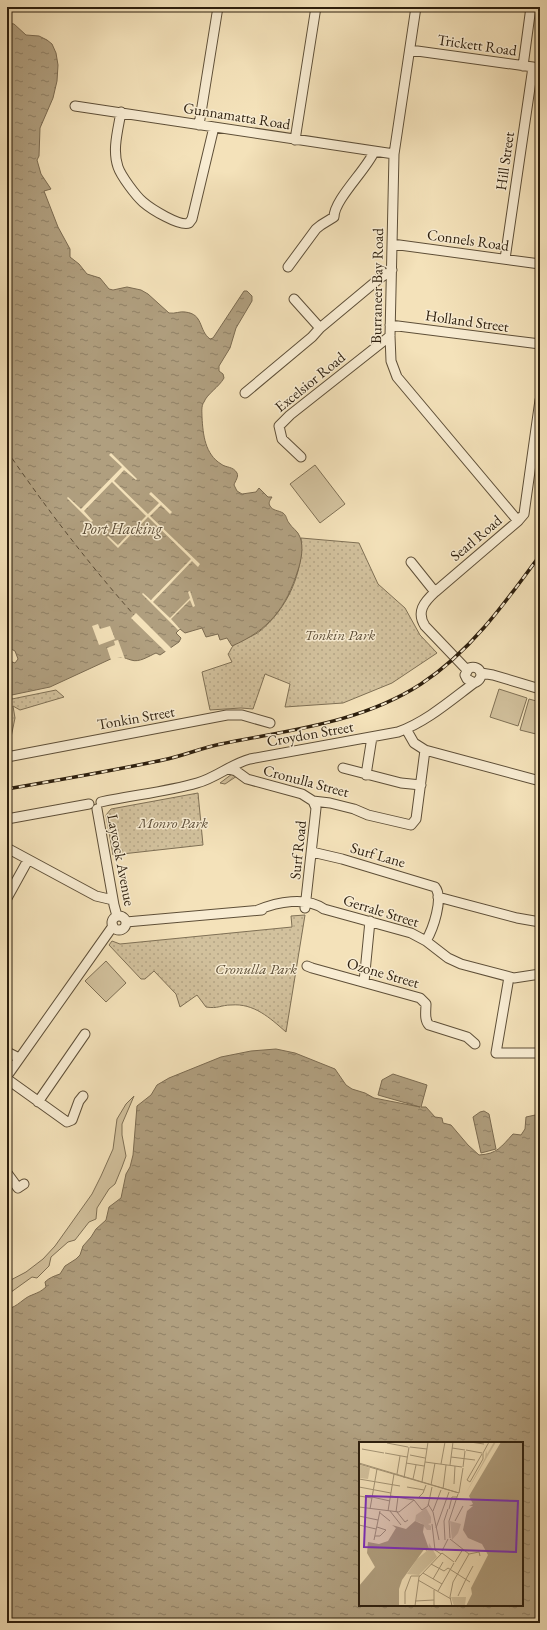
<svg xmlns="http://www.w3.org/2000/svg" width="547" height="1630" viewBox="0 0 547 1630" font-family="'EB Garamond',serif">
<defs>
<pattern id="park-dots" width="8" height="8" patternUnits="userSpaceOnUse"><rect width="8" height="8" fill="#d2c19d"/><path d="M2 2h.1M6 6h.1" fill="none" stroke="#b4a586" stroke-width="1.8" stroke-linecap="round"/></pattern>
<pattern id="garden-furrows" width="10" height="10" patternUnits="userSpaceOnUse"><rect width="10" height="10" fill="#d2c19d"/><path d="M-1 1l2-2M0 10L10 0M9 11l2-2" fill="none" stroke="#b4a586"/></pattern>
<pattern id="water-ripples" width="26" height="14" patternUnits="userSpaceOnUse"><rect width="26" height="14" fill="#b09f7f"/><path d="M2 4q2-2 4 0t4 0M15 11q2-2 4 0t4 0" fill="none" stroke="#8f8166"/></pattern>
</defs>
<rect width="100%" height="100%" fill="#f4e2ba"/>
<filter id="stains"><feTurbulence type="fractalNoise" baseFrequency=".005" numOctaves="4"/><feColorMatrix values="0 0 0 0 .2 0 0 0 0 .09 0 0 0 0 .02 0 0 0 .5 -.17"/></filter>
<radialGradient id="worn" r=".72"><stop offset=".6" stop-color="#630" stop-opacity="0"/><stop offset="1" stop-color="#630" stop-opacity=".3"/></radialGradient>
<!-- grass -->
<path fill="#d2c19d" stroke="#7f7055" d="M315,465l30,39 -25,19 -30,-39z
M499,689l28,9 -9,28 -28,-9z
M529,699l11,3v33l-20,-5z
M106,961l20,22 -20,19 -21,-21z
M134,1096l-12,28v11l4,21 -4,11 -7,17 -6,5 -12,19 -1,11 -7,3 -14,18 -7,2 -17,15 -2,9 -12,12 -5,-1 -25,18v-13l19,-10 17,-13 12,-13 37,-52 9,-18 12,-27 4,-30 9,-15z"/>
<!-- park -->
<path fill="url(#park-dots)" stroke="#7f7055" d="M301,538l58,5 19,41 27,24 15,27 17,18 -45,30 -49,20 -58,4 5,-23 -25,-10 -12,35 -12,-1 -31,2 -8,-38 30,-10 -4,-8c2,-2 3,-6 5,-8 5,-5 20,-9 27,-15 27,-22 44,-59 41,-93z
M7,690l4,1 1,8 44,-9 8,7 -44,13 -7,-4 2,12 -6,29h-2z
M198,793l5,52 -90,10 -7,-40 5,-6z
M305,915l-19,117c-16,-14 -32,-29 -55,-27 -10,0 -13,4 -25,2l-9,-12 -17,12 -4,-13 -22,-23 -9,8h-4l-32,-34 3,-4 8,3 172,-17 -1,-11z"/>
<!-- garden -->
<path fill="url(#garden-furrows)" stroke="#7f7055" d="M232,774l5,2 -12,8 -5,-1z"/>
<!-- water -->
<path fill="url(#water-ripples)" stroke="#7b6b51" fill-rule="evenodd" d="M7,23l7,1 12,11 13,1 8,4 5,4 4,9 2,12 -1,16 -4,17 -13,30 -1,28 -2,4 4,14 10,15 -7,2 14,36 12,22v8l9,7 8,10 13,4 9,11 4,1 14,-3 14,3 7,4 21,19c6,1 11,-2 16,-1 19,2 13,18 25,27l3,-1 31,-47h3l5,5v5l-16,27 -6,20 -11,18v5l4,3 1,4c-5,9 -17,16 -20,24 -3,4 -2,10 -2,15 1,18 3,37 19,47 5,4 12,2 16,9 2,4 -2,8 -3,12l3,6 5,3 14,-2 3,-4 9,9h4c-2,3 -4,6 -2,9 3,5 8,4 13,7 4,3 3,6 6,10 3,5 9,8 11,14 4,10 1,24 -2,33 -12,38 -29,60 -66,76l-5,-8 -7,2 -2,-6 -12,3 -4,-9 -17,5 -5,-4 -4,4 5,5 -2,4 -19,13 -4,-2c-7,3 -17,10 -25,7 -7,-2 -9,-4 -16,-3l-65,30 -43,9v-36l8,3 3,-4 -3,-8 -8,-4z
M276,1049l19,4 40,16 11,16 6,4 13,4 9,5 46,9 -42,-12 4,-15 11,-6 34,11 -6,22h5l9,10 7,1 1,5 8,2 17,20 11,10c18,-1 22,-8 34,-21l8,1 4,-6 1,-12 14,-3v509h-533v-314c11,-2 16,-11 25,-14 7,-3 8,-3 14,-8l-1,-5c4,-4 9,-6 15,-8l5,-8 11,-7 4,-4 3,-9 8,-9 5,-8 10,-9 3,-13 12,-9 5,-24 4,-7 3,-12 4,-49 14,-11 6,-10 12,-7 52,-21 30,-6zM360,1443h162v162h-162z
M484,1111l5,3 7,35 -15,4 -8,-36 7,-5z"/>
<!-- pier -->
<path fill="#f4e2ba" d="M111,453l26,26 -1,1 -12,-10 -10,11 34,33 11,-11 -10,-9 2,-2 21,20 -2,2 -9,-9 -11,11 50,48 -2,3 -6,-6 -39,41 17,16 20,-20 -2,-6 2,-1 5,15 -2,1 -3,-7 -19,19 9,10 -2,1 -36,-36 1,-1 8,7 40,-41 -43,-42 -30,31 -11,-11 1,-1 10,9 28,-29 -34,-34 -28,29 9,10 -2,1 -24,-24 1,-1 13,12 41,-42 -13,-12z
M136,613l36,36 -1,1 -4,3 -36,-35z
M98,624l2,5 10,-3 5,13 -16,6 -7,-19z
M118,640l7,19 -5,-2 -9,3 -4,-12 8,-3 -1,-4z"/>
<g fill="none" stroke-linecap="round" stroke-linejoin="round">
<!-- ferry -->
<path stroke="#5a4b35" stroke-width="1" stroke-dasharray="5 4" stroke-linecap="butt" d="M7,451c39,57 81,112 127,164"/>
<!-- minor casing -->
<g stroke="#5e4f38" stroke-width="11">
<path id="minor" d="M416,7l-22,147 -4,182 1,25 6,16 121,144
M410,50l130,18
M523,66l8,-59
M75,106l319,48
M121,112c-3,18 -9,38 -3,55 3,9 18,29 25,35 8,7 37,25 46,21l3,-4 22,-92
M199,125l19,-118
M295,140l21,-133
M392,244l148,20
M505,259l28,-192
M288,267l28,-38 5,-4 13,-8c0,-17 32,-47 40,-65
M294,299l26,29
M390,325l150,19
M245,393l67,-56 8,-9 60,-50 12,-8
M301,457l-19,-18 -3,-13 11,-11 100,-79
M411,562l24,30
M467,670l-42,-44c-9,-14 -1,-24 10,-34l83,-71 6,-7 16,-114
M481,673l12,2 47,14
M406,729l8,14 11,7 115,31
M7,757l220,-42h15l28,8
M343,768l58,15 20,2
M228,769l8,2 11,8 55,15 11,7 17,2 24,6 14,6 43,10 5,-6 9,-69
M366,775l6,-38
M101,802c32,-7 65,-10 96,-19 19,-5 34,-19 53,-24l148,-27c28,-10 52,-31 76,-49 12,-4 7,-19 -5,-15l-4,7 2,4 7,4
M97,809l17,96 3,11
M7,819l82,-15
M7,848l89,48 17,4
M312,852l30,7 93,28c9,11 -2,42 -9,54
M438,897l79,21 23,4
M7,898l21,-38
M305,908l11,-100 -3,-7
M258,910c19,-8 48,-14 66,-1l87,24 15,8 22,17 13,6 53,14 26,-4
M112 923a7 7 0 1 1 14 0a7 7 0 1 1-14 0Z
M126,922l136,-12
M307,966l5,2 108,30 6,6c0,7 -2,16 3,21l38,12 8,7
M509,977l-13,76h40
M364,982l6,-61
M7,1052l12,6
M7,1076l106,-150
M7,1079l60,43 5,-2 7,-19 4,-5
M38,1102l47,-68
M7,1173l11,15 6,-4"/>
</g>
<!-- minor -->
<use href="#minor" stroke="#f8ecd2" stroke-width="9"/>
<!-- rail casing -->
<g stroke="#2c1e0d" stroke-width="3.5">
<path id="rail" d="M7,789c52,-9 104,-18 156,-29 20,-4 38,-12 58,-16 68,-14 140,-21 200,-60 50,-33 84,-81 119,-129"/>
</g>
<!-- rail -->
<use href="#rail" stroke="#f8ecd2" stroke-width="2" stroke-dasharray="6" stroke-linecap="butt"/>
</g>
<g text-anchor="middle" stroke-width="3" stroke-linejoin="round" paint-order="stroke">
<!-- street labels -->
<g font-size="15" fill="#2c1e0d" stroke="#f8ecd2">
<text transform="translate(477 45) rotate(8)" y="5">Trickett Road</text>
<text transform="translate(237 116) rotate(9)" y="5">Gunnamatta Road</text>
<text transform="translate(505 161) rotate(-82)" y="5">Hill Street</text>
<text transform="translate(468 240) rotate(8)" y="5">Connels Road</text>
<text transform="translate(377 286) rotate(-89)" y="5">Burraneer Bay Road</text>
<text transform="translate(467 321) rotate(8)" y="5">Holland Street</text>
<text transform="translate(310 382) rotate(-39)" y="5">Excelsior Road</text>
<text transform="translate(476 538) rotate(-40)" y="5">Searl Road</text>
<text transform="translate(136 718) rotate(-10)" y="5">Tonkin Street</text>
<text transform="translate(310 734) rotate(-10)" y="5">Croydon Street</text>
<text transform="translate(306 781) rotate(15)" y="5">Cronulla Street</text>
<text transform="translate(298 850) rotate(-84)" y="5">Surf Road</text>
<text transform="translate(378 855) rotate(16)" y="5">Surf Lane</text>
<text transform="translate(121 860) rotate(79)" y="5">Laycock Avenue</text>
<text transform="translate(381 911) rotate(17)" y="5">Gerrale Street</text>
<text transform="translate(383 973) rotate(16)" y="5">Ozone Street</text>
</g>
<!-- park labels -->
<g font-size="15" font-style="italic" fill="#5e4f38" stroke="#f8ecd2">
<text x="340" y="640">Tonkin Park</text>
<text x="173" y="828">Monro Park</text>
<text x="256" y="974">Cronulla Park</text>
</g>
<!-- water labels -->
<g font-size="16" font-style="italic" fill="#5a4b35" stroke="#f8ecd2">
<text x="122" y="534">Port Hacking</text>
</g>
</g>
<!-- overview -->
<g transform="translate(359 1442)">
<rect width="164" height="164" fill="#f4e2ba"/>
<path d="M135,0h2l-30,51 19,-35 1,-8 1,4z" fill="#d2c19d"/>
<path d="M1,23l10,3 -2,11 -9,-1zM67,66l5,9v6l-3,1 3,2v4h-4l-6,-7 -6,-2 1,-6zM91,79l11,3 -3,9 -6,7zM70,101l8,14 -18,18 -12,-1 10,-15 11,-9zM92,155h15l-1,9h-11z" fill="#d2c19d"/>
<path d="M164,0v164h-57l6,-12 -1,-6 17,-33 -6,-11 -14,-6 -5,-8 4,-19 6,-5h-4l4,-2 -4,-8 32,-54zM56,79l9,4 -1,7 6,17 -3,2 -1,-3 -23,32 -3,9v17h-40v-20l16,-19 -8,-14 1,-11 11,2 9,-3 8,-13 -4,-3 14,4z" fill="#b09f7f"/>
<path fill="none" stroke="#b09f7f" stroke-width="2" d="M13,164l15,-43 35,-27"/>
<path fill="none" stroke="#a49475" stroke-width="1" d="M111,0l14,2M28,1l21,4M51,5l17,2M93,6l13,2M3,7l22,4M107,8l16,3M26,11l22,4M124,11l6,-11M123,12l-15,26 3,2 13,-23v-6M51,13l15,3M92,15l24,3M66,20l37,5M0,21l100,30 -100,-29M47,21l18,3M82,22l4,-22M91,23l3,-23M104,25l2,-16M38,32l3,-18M45,36l5,-31M0,37l41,7M54,37l3,-14M63,40l6,-40M95,42l1,-18M72,43l4,-22M0,45l32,6M48,45l17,3M84,47l3,-24M100,51l4,-25M0,54l13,2M32,54l23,4 8,10 6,-4M13,55l18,4M60,55l4,-4 3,-8M69,62l5,8 6,28M69,64l4,-19M0,65l40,5 15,-12M11,67l7,-40M90,67l3,-12h5M29,69l6,-37M31,69l11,14M74,69l8,-21M20,70l11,9M37,70l2,-15M38,70l8,10 3,-2M0,74l19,4M85,79l1,19M85,79l4,-12M96,79l8,-15M73,82l3,26 6,4M0,83l17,4M77,86l13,-36M16,94h5l6,-6 -9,-3M91,96l-1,-17 9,-27M91,97l19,15M15,98l6,-29M83,109l6,-12M83,111l12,9M110,112l10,-2 1,4M96,120l8,-13M72,122l13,7 4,-3 22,14M64,131l19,11M74,137l10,-17M107,137l7,-13M59,138l33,19M79,149l16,-28M99,154l8,-17M56,159l19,-1M46,162v-12l6,-16h9M56,164l4,-29 23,-24M75,164v-16M93,164l-2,-9 3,-15 16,-28"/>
<path fill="#7b2cbf" fill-opacity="0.15" stroke="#7b2cbf" stroke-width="2" d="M7,54l152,5 -2,51 -152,-5z"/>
<rect width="164" height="164" fill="none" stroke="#2c1e0d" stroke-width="2"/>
</g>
<!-- margin -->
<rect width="547" height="1630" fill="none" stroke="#f4e2ba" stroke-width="24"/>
<rect x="8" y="8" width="531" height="1614" fill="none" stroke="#2c1e0d" stroke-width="2"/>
<rect x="12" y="12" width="523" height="1606" fill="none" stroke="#2c1e0d"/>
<rect width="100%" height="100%" filter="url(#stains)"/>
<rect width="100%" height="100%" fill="url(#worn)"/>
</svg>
